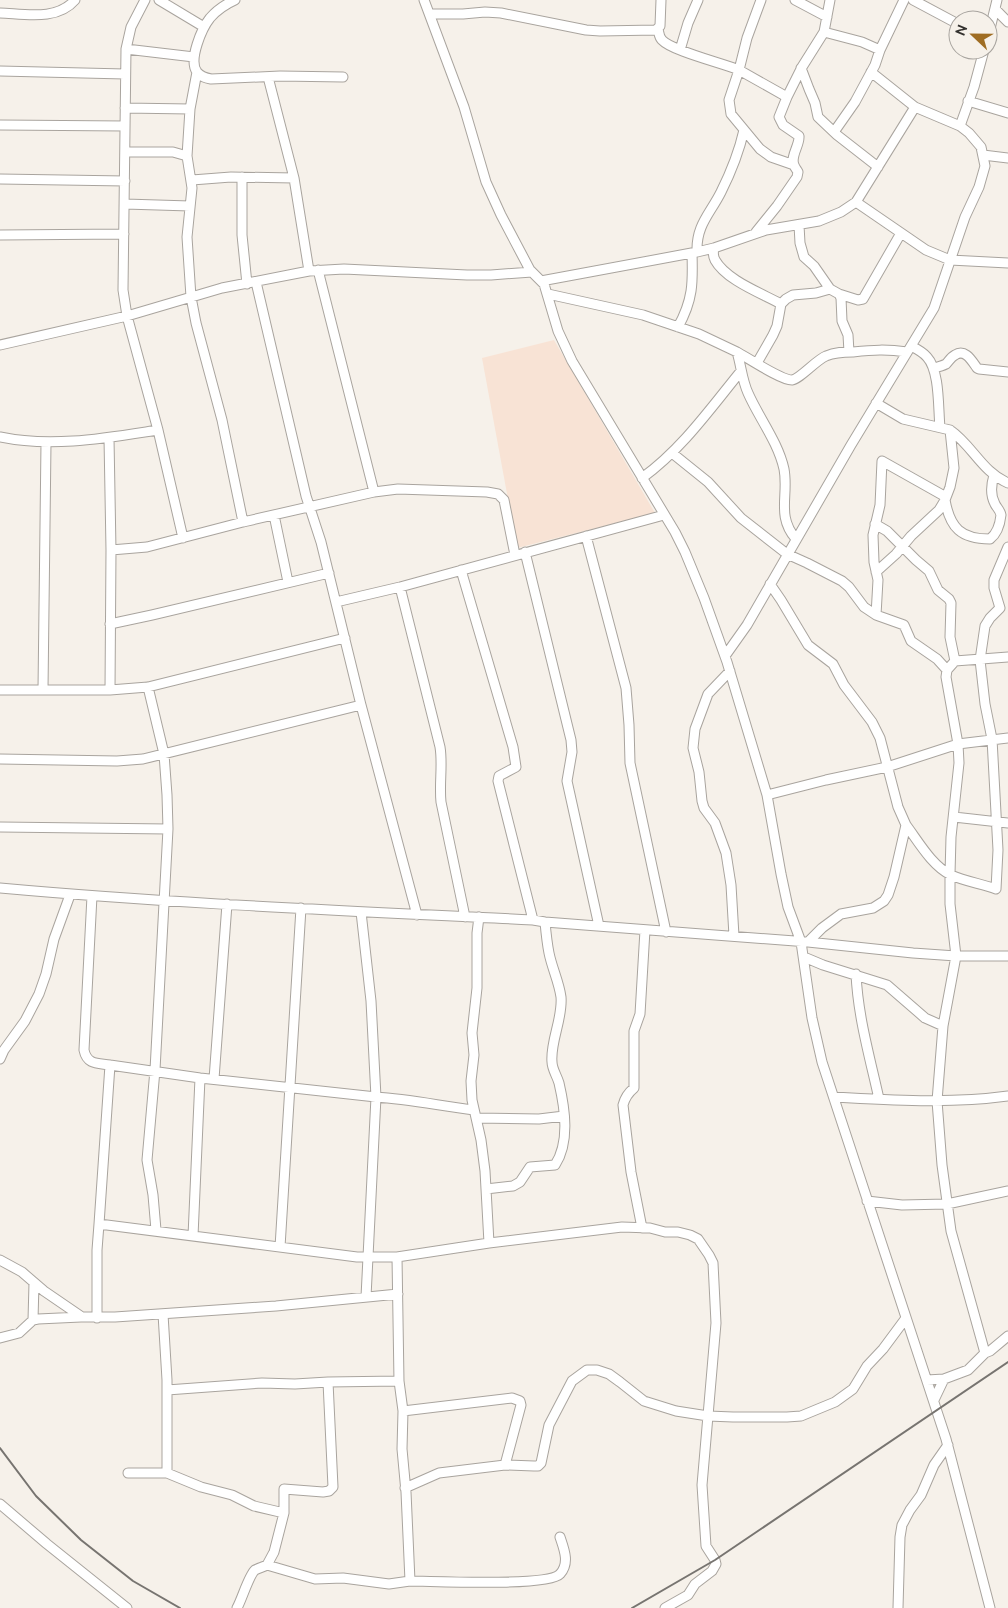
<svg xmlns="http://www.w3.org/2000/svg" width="1008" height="1608" viewBox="0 0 1008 1608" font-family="Ubuntu,sans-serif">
<rect width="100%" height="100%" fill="#f6f1ea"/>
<!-- commercial -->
<path fill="#f8e3d5" d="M554,340l101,173 -138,35 -35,-190z"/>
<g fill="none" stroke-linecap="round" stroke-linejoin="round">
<!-- minor casing -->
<g stroke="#a9a49e" stroke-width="11">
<path id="minor" d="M145,0l-14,27 -5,22 -3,241 4,26 31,114 25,108
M159,0l45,27
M235,0c-9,4 -18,10 -25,18 -8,10 -22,42 -13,54 4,5 9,6 14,7l69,-3 63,1
M424,0l40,107 22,75 15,33 29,55 14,14 14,47 14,30 103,171 10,20 19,46 23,64 40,133 14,79 7,33 13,35 11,76 10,44 124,377 44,169
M761,0l-14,38 -8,32 48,27
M795,0l32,17
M913,0l45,24
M995,9l13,13
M0,13c25,1 57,8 75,-13
M430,14h33l22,-2 16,1 85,17 14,1 56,-1 4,-4 1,-26
M658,29c1,4 1,8 4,11 10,11 60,23 77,30l-10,30 2,14 29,35 11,8 23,8
M824,32l38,10 18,8 -5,15 -20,37 -21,30
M988,37l9,-37
M126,49l68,8
M680,50l8,-27 10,-23
M880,50l24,-50
M801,68l8,21 6,14 3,14 19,18 41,32
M0,71l125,3
M871,72l44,35
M268,77l26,101 15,93
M968,101l40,12
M125,108l65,1
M0,125l125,1
M960,126l14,-39 10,-37
M125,152h48l14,4 5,32 -5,49 4,60 5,26 26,97 21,102
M983,155l25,3
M187,156l3,-47 7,-37
M242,177v58l5,49
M0,179l125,2
M192,180l39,-3 63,1
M856,202l70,48 24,10 58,3
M125,204l65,2
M799,225l1,18 4,14 10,9 16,23 9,5 2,4 1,23 6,14 1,17
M756,232l21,-26 20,-29 1,-5c-1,-2 -3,-4 -4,-7 -4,-9 6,-20 5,-29l-16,-11 -4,-8 8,-20 15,-30 22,-35 6,-32
M0,235l124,-1
M714,248c-1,4 -1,8 1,12 11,20 46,33 66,44
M697,252c-1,-27 13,-38 24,-60 10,-20 18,-40 23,-62
M318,270l56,222
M541,281l156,-29 17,-4 52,-18 53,-9 22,-9 15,-10 59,-95 45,19 9,7 12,14 4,19 -6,21 -14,30 -31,91 -83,137 -104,180 -22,31
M548,294l95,21 56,19 38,18c4,13 5,28 11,41 11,25 30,49 36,76 5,26 -8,47 12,70
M839,294l19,6 5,-1 38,-66
M678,327c15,-27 15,-44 14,-74
M0,345l127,-29 95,-28 87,-17 35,-2 123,6h24l41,-3
M911,346c6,3 12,6 16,11 13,14 11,51 13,70
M737,352c11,6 44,28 55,28 8,-1 24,-20 34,-24 9,-4 18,-4 27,-4 20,-2 33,-3 54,0
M757,363l16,-28 4,-9 4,-22 5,-5 7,-4 23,-2 14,-4
M934,368c4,-1 8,-2 12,-4 3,-3 5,-7 9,-9 10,-7 17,6 22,13l2,1 29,3
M876,403l27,16 47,11 4,38 -4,19 -5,13 -6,10 -28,26 -15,18 -20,18
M950,430c22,15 32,42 58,53
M0,437c52,11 106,1 158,-7
M109,438l2,112 -1,140
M672,453l36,29 33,36 46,36 20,9 35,18 7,6 15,20 12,8 28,10 7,16 26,18 10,11
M642,478c40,-29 68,-69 99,-107
M945,500c5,28 16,39 45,39 8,-6 10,-15 11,-24 -1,-5 -4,-7 -6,-11 -5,-9 -4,-19 -1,-29
M274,515l14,67
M875,524l12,7 29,29 13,11 9,19 11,9 2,4 -1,34 5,24
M586,536l40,152 3,37 1,38 36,169
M111,550l36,-3 96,-25 131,-30 24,-3 89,3 11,2 6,6 11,55
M525,552l46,188 1,12 -5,29 32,145
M461,570l52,177 3,20 -17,9 -1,5 35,139
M770,584l11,16 27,45 25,19 11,21 28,37 8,16 18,69 8,18 -12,52 -6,18 -4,6 -11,7 -32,6 -19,14 -14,14
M400,587l40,160c3,18 -1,36 1,55l24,115
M336,602l64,-15 264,-72
M876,615l2,-35 -4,-18 -1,-27 7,-30 2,-44 64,36
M110,624l42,-9 177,-42
M730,671l-22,23 -13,35 -2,19 6,24 3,29 2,7 11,15 11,30 5,32 3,51
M148,687l16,67 3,41 1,34 -13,241 -8,90 6,35 3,35
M0,690h110l38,-3 197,-49
M43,690l3,-247
M361,705l56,210
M0,759l117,2 26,-2 218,-54 -40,-163 -15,-46 -50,-214
M767,795l59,-15 61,-13 71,-23 50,-6
M954,817l54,6
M906,825c12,16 26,41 45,50 13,6 31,9 45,14l2,-39 -6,-111 -7,-35 -5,-44 5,-34 5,-8 10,-10 -6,-20v-8l14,-33
M0,827l168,2
M0,888c177,16 355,23 533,32l12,2 263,20 105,11 43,3h52
M92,896l-8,154c3,15 14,13 26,15l-11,159 258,33h40l2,124
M361,912l10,89 5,96 -10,200
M479,917l-2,16v55l-5,45 2,22 -3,26 1,19 9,40 4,31 4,72
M804,957l19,8 64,20 38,33 18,8
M856,974c2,43 14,84 23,125
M0,1059l4,-9 21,-29 14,-27 7,-20 8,-35 16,-44
M110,1065l90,13 176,19c33,2 65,9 98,13
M214,1079l13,-175
M834,1097c58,3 116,7 174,-1
M476,1118l63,1 25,-3
M486,1189l27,-3 7,-4 10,-15 25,-2c15,-23 10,-56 4,-82 -2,-7 -7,-14 -7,-21 -2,-20 11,-44 9,-65 -2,-15 -9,-29 -12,-44 -2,-10 -3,-20 -4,-31
M867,1201l35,4 45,-1 61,-13
M642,1228l-11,-56 -8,-67c2,-8 5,-12 11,-17v-57l6,-17 5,-84
M193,1236l7,-158
M280,1247l21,-339
M397,1257l92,-14 133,-16 28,1 15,4h13l12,3 8,4 11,16 4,8 3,60 -14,162 4,61 9,14 1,4 -4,7 -17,13 -7,11 -23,13
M0,1260l22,12 22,19 38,26h33l161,-11 122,-12
M163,1314l4,66v93
M97,1318v-68l2,-26
M33,1320l1,-37
M0,1338l19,-5 14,-13 5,-1 43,-2
M985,1353l-34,-122 -9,-66 -5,-64 6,-75 13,-70 -6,-52v-30l1,-37 8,-74 -1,-19 -12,-67 1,-7 8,-9 53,-4
M927,1380l17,-1 24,-9 17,-17 5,-2 18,-15
M167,1390l95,-7 33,1 33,-2 71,-1 4,30 -1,38 4,43 4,89 -21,3 -46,-6 -28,1 -48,-14
M934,1400l10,-21
M403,1411l109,-13 8,3 1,4 -16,60 -66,8 -34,15
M505,1465l29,1h4l3,-3 8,-38 23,-44 15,-11h10l12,4 11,8 24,19 32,10 32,5 25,1h54l14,-1 34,-14 18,-13 14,-23 16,-17 23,-31
M128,1473h39l34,14 31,8 22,11 30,7
M0,1504l47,40 80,64
M410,1581c23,0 138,6 150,-7 10,-11 4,-25 0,-37
M237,1608c5,-9 12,-33 18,-38 4,-2 8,-3 12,-5l7,-13 10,-39v-24l39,3 6,-1 4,-4 -5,-105
M898,1608l2,-71 2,-12 8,-15 11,-15 13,-30 14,-20"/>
</g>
<!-- minor -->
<use href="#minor" stroke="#fff" stroke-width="9"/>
<!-- rail -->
<path stroke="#777470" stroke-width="2" d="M0,1448l36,48 45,44 52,41 47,27
M632,1608l83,-48 293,-198"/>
</g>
<!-- north arrow -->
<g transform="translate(973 35) rotate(292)"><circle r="24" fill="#f6f1ea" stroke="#a8a49f"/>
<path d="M0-4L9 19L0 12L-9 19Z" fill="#9f6d23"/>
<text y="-8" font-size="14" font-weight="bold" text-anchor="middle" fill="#33312e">N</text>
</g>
</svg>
